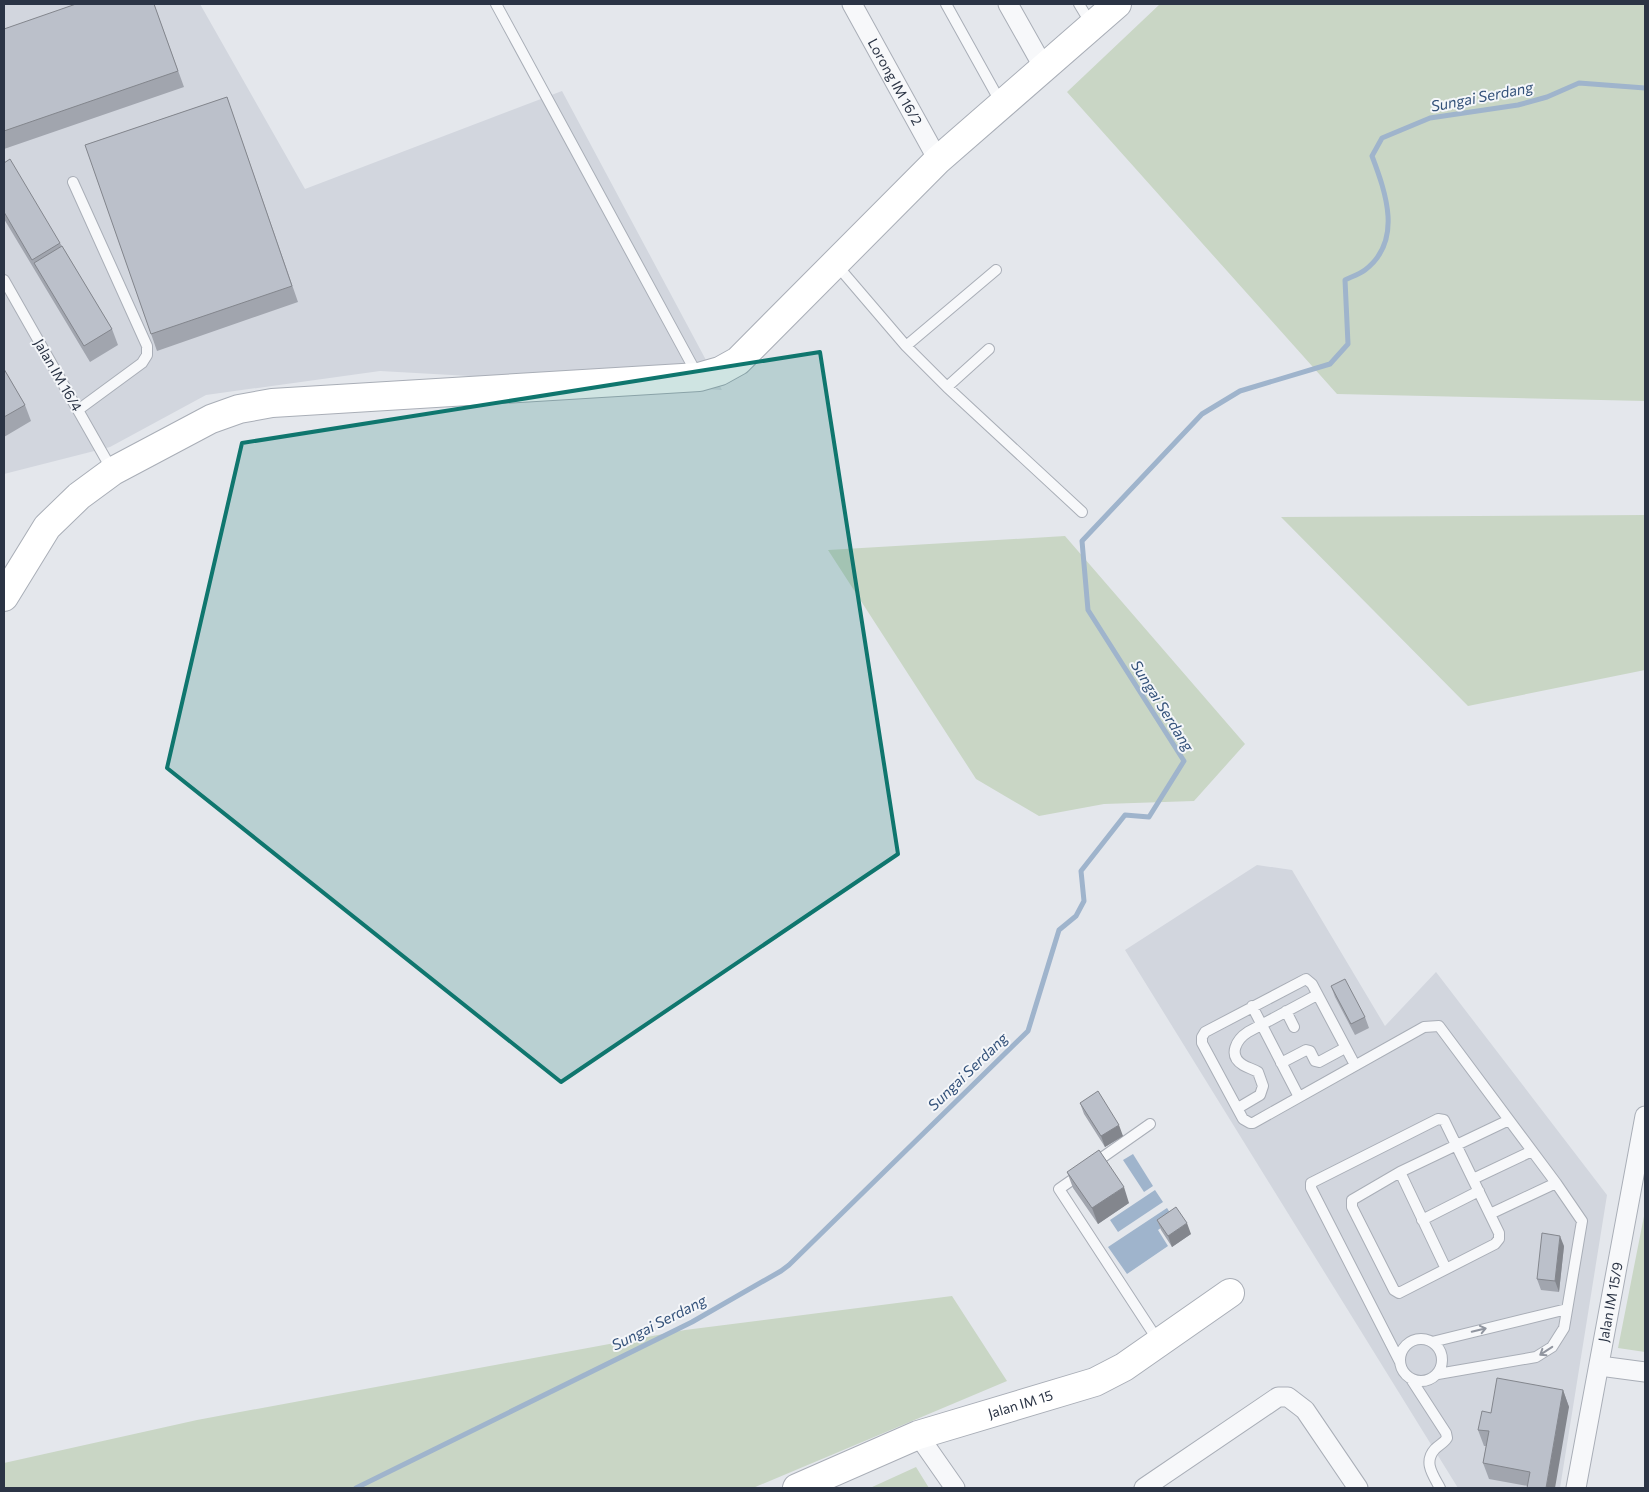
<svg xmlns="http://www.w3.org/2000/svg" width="1649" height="1492" viewBox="0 0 1649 1492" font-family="Commissioner,sans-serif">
<rect width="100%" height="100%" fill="#e4e7ec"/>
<!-- built -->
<path fill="#d2d6de" d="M4,4h196l105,185 257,-98 160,299 -342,-19 -174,24 -96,52 -106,27z
M1257,865l35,5 93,156 51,-54 171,223 -47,293h-102l-333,-538z"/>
<!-- green -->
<path fill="#c9d6c5" d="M1160,4h485v397l-308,-7 -270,-302z
M1645,515v155l-177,36 -187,-189z
M1065,536l180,208 -51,57 -90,3 -65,12 -63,-37 -148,-229z
M1645,1211v141l-27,-4z
M952,1296l55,85 -254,107h-749v-25l193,-43 488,-90z
M916,1467l13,21h-59z"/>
<!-- water -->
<path fill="#9fb4cc" d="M1133,1154l20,32 -9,6 -21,-32z
M1155,1190l8,12 -45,30 -8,-12z
M1167,1208l7,11 -16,11 10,16 -41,28 -19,-27z"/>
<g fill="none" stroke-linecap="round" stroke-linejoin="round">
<!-- stream -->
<path stroke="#9fb4cc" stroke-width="5" d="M356,1488l336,-166 89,-51 8,-6 239,-234 31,-101 17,-14 8,-15 -3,-30 44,-56 24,2 35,-56 -96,-151 -6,-69 120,-127 38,-23 90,-27 18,-20 -3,-64c6,-3 15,-6 20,-10 38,-29 21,-77 7,-114l10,-18 48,-20 88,-13 29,-8 32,-14 66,5"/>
<!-- lane casing -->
<g stroke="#a9aeb7" stroke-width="12">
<path id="lane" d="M496,4l202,372
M946,4l55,99
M1079,4l12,20
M73,182l74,164v9l-5,8 -64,47
M835,263l71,83 41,41 135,125
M4,280l108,190
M906,346l90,-76
M947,387l42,-38
M1252,1006l47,91
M1286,1011l8,16
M1281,1063l25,-13 4,1 5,10 4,1 26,-14
M1355,1065l-43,-81 -6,-5 -101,53 -3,5v6l41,76 7,4h3l171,-96 15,-1 117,157 26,38 -18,107 -12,19 -16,10 -98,17
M1238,1108l22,-13 3,-9 -5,-14c-5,-3 -10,-4 -15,-7 -16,-10 -6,-26 5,-33l69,-37
M1093,1164l57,-40
M1400,1172l46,97
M1082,1173l-23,16 100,153
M1473,1179l59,-28
M1490,1214l66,-31
M1422,1220l57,-29
M1400 1360a21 21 0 1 1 42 0a21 21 0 1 1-42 0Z
M1432,1342l135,-33
M1400,1362l-89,-174v-5l127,-64 6,1 55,113v6l-4,5 -96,49 -5,-3 -42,-83v-7l48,-28 109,-52
M1411,1379l35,54 1,5c-3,5 -8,7 -12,11 -12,13 -2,26 5,39"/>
</g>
<!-- street casing -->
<g stroke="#a9aeb7" stroke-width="21">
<g id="street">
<path id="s1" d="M852,4l86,156"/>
<path d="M1008,4l36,64"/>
<path d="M1600,1366l45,6"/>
<path d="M918,1435l37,53"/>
<path d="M1144,1488l134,-91h10l17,13 53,78"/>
<path id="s2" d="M1576,1488l69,-372"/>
</g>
</g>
<!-- secondary casing -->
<g stroke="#a9aeb7" stroke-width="30">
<g id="secondary">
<path d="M4,597l43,-70 32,-31 34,-25 98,-52 28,-10 33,-6 427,-26 21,-6 18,-10 200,-201 179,-156"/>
<path id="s3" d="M797,1488l121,-53 177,-53 29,-15 106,-74"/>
</g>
</g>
<!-- lane -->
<use href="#lane" stroke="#f7f8fa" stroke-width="10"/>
<!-- street -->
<use href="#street" stroke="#f7f8fa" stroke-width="19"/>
<!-- secondary -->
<use href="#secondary" stroke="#fff" stroke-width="28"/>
</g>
<!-- wall -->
<path fill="#a1a5ae" d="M154,4l30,83 -180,62v-120z
M227,97l71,205 -141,49 -72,-206z
M4,163l56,80 2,3 50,83 6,16 -28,17 -86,-143z
M4,369l21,36 6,16 -27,16z
M1331,986l34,31 4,11 -14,7 -20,-38z
M1080,1103l43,33 -18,11 -21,-33z
M1067,1172l62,31 -31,21 -25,-36z
M1157,1220l34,14 -19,13 -11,-17z
M1564,1246l-5,46 -18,-2 -4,-11z
M1563,1390l6,17 -41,79 -39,-7 -6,-16 3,-17h-2l-6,-16 13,-17z"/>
<!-- shaded-wall -->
<path fill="#83868d" d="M1119,1125l4,11 -18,11 -4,-11z
M1124,1187l5,16 -31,21 -6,-16z
M1187,1223l4,11 -19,13 -4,-11z
M1560,1236l4,10 -5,46 -4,-11z
M1563,1390l6,17 -14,81h-9z"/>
<!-- building -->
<path fill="#bbc0ca" stroke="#83868d" d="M76,4h78l24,67 -174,60v-102z
M227,97l65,189 -141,48 -66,-189z
M10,159l50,84 -28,17 -28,-48v-49z
M62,246l50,83 -28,17 -50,-83z
M4,369l21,36 -21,12z
M1345,979l20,38 -14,7 -20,-38z
M1098,1091l21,34 -18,11 -21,-33z
M1099,1150l25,37 -32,21 -25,-36z
M1176,1207l11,16 -19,13 -11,-16z
M1542,1233l18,3 -5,45 -18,-2z
M1497,1378l66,12 -17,98h-19l3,-16 -47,-9 6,-32 -11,-1 4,-19 9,2z"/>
<!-- one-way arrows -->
<defs><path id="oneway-shaft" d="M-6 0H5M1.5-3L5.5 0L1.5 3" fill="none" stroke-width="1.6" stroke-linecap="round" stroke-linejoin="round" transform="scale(1.25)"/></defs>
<g stroke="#9196a0">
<use href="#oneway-shaft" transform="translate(1479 1330) rotate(-14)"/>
<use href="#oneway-shaft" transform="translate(1546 1351) rotate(147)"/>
</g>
<!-- marked area -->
<path fill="#0f766e" fill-opacity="0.2" stroke="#0f766e" stroke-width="4" stroke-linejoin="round" d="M820,352l78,502 -337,228 -394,-314 75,-325z"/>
<g text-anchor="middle" stroke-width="4" stroke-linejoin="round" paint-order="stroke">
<!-- street labels -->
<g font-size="14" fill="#2b3445" stroke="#f4f6f9">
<text dy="5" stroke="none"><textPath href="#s1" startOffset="89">Lorong IM 16/2</textPath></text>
<text transform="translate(58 375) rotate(60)" y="5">Jalan IM 16/4</text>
<text dy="5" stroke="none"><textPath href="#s2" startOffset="189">Jalan IM 15/9</textPath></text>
<text dy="5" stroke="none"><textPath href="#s3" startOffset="239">Jalan IM 15</textPath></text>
</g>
<!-- water labels -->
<g font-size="15" font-style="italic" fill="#34527a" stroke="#f4f6f9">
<text transform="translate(1482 97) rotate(-11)" y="5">Sungai Serdang</text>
<text transform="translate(1162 706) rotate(58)" y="5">Sungai Serdang</text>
<text transform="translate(968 1072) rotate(-44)" y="5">Sungai Serdang</text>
<text transform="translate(659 1323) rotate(-27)" y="5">Sungai Serdang</text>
</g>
</g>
<!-- border -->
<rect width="1649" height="1492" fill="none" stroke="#2b3445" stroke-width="10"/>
</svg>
